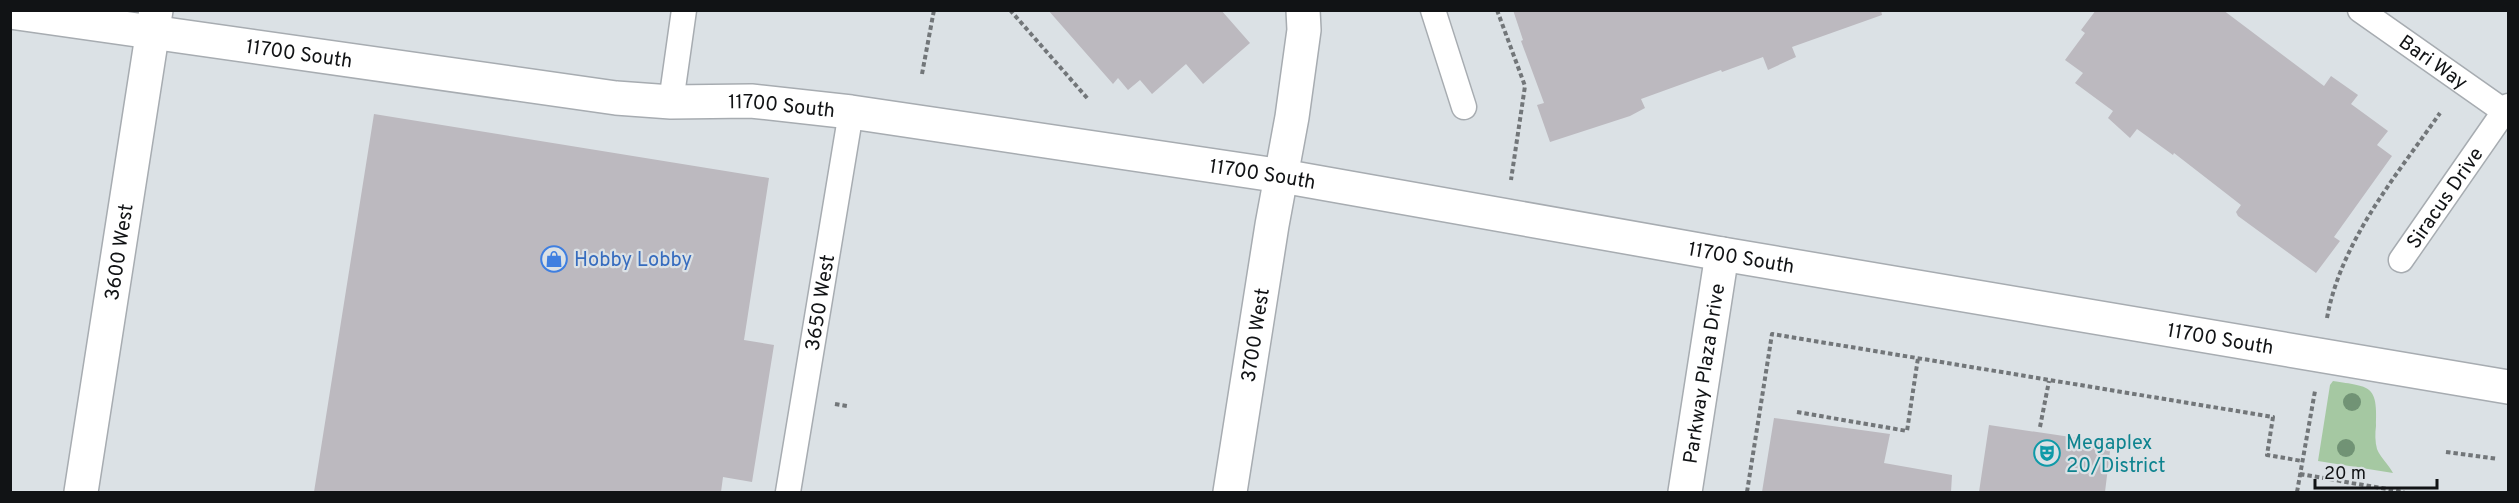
<svg xmlns="http://www.w3.org/2000/svg" width="2519" height="503" viewBox="0 0 2519 503" font-family="Overpass,sans-serif">
<rect width="100%" height="100%" fill="#dbe1e5"/>
<!-- green -->
<path fill="#a5c8a2" d="M2333,381c37,6 45,3 43,45 -1,7 -1,16 1,23 3,8 12,16 16,24l-75,-12 12,-76z"/>
<!-- building -->
<path fill="#bcb9bf" d="M1048,10h173l29,33 -47,41 -17,-20 -34,30 -12,-14 -12,10 -10,-12 -5,6z
M1513,10h368l1,5 -90,32 4,10 -28,13 -5,-13 -41,15 -1,-2 -80,29 4,9 -15,8 -80,26 -13,-37 7,-2 -23,-62 2,-1z
M2096,10h127l101,76 7,-10 27,19 -7,9 37,27 -11,14 15,11 -58,81 6,4 -24,32 -78,-57 -2,-4 5,-7 -67,-52 -1,2 -36,-26 -7,9 -22,-20 5,-7 -38,-28 8,-10 -18,-13 20,-27 -4,-3z
M374,114l395,64 -25,162 30,5 -22,137 -29,-5 -2,15h-407z
M1774,418l116,16 -6,29 68,12 -1,17h-189z
M1989,425l122,18 -6,49h-126z"/>
<g fill="none" stroke-linecap="round" stroke-linejoin="round">
<!-- service casing -->
<g stroke="#a7acb1" stroke-width="27">
<g id="service">
<path d="M1433,10l31,97"/>
<path id="s1" d="M2360,10l148,104"/>
<path d="M671,102l13,-92"/>
<path id="s2" d="M2401,260l107,-154"/>
<path id="s3" d="M788,492l63,-380"/>
</g>
</g>
<!-- minor casing -->
<g stroke="#a7acb1" stroke-width="36">
<g id="minor">
<path id="s4" d="M10,12l606,86 55,4 80,-1 100,11 431,64 440,78 786,133"/>
<path id="s5" d="M1230,492l42,-267 20,-108 12,-87 -1,-20"/>
<path id="s6" d="M1685,492l37,-238"/>
</g>
</g>
<!-- secondary casing -->
<g stroke="#a7acb1" stroke-width="36">
<g id="secondary">
<path id="s7" d="M81,492l75,-482"/>
</g>
</g>
<!-- path -->
<path stroke="#727679" stroke-width="4" stroke-dasharray="4.5 3" stroke-linecap="butt" d="M1010,10l78,89
M1497,10l28,76 -14,94
M922,74l12,-64
M2327,318c14,-77 69,-142 113,-205
M835,404l12,2
M1797,412l110,19 11,-73
M2040,427l9,-46
M2446,452l52,7
M2300,474l104,18
M1747,492l25,-158 501,83 -6,38 35,6
M2297,492l18,-101"/>
<!-- service -->
<use href="#service" stroke="#fff" stroke-width="24"/>
<!-- minor -->
<use href="#minor" stroke="#fff" stroke-width="33"/>
<!-- secondary -->
<use href="#secondary" stroke="#fff" stroke-width="33"/>
</g>
<!-- trees -->
<g fill="#719375">
<circle cx="2352" cy="402" r="9"/>
<circle cx="2346" cy="448" r="9"/>
</g>
<!-- icons -->
<defs>
<g id="shop-ring" transform="scale(1.35)"><circle r="9.5" fill="#dbe1e5" stroke="#3f7fe0" stroke-width="1.5"/><path d="M-5-2.5h2.3a2.7 3.5 0 0 1 5.4 0H5L5.5 6h-11ZM-1.5-2.5h3a1.5 2.3 0 0 0-3 0Z" fill="#3f7fe0"/></g>
<g id="theatre-ring" transform="scale(1.35)"><circle r="9.5" fill="#dbe1e5" stroke="#0f9aa8" stroke-width="1.5"/><path d="M-5-5.5Q0-4 5-5.5V0Q5 5 0 6Q-5 5-5 0ZM-3.3-2.5H-1v1.5H-3.3ZM1-2.5H3.3v1.5H1ZM-2.8 1Q0 5.5 2.8 1Z" fill="#0f9aa8"/></g>
</defs>
<g fill-rule="evenodd">
<use href="#shop-ring" x="554" y="259"/>
<use href="#theatre-ring" x="2047" y="453"/>
</g>
<g text-anchor="middle" stroke-width="4.5" stroke-linejoin="round" paint-order="stroke">
<!-- street labels -->
<g font-size="20" fill="#111315" stroke="#dbe1e5">
<text dy="7" stroke="none"><textPath href="#s4" startOffset="292">11700 South</textPath></text>
<text dy="7" stroke="none"><textPath href="#s1" startOffset="90">Bari Way</textPath></text>
<text dy="7" stroke="none"><textPath href="#s4" startOffset="778">11700 South</textPath></text>
<text dy="7" stroke="none"><textPath href="#s4" startOffset="1264">11700 South</textPath></text>
<text dy="7" stroke="none"><textPath href="#s2" startOffset="76">Siracus Drive</textPath></text>
<text dy="7" stroke="none"><textPath href="#s7" startOffset="243">3600 West</textPath></text>
<text dy="7" stroke="none"><textPath href="#s4" startOffset="1750">11700 South</textPath></text>
<text dy="7" stroke="none"><textPath href="#s3" startOffset="192">3650 West</textPath></text>
<text dy="7" stroke="none"><textPath href="#s5" startOffset="159">3700 West</textPath></text>
<text dy="7" stroke="none"><textPath href="#s4" startOffset="2236">11700 South</textPath></text>
<text dy="7" stroke="none"><textPath href="#s6" startOffset="120">Parkway Plaza Drive</textPath></text>
</g>
<!-- shop labels -->
<g font-size="20" fill="#366cbe" stroke="#dbe1e5" text-anchor="start">
<text x="574" y="266">Hobby Lobby</text>
</g>
<!-- culture labels -->
<g font-size="20" fill="#0d838f" stroke="#dbe1e5" text-anchor="start">
<text x="2066" y="449">Megaplex<tspan x="2066" dy="23">20/District</tspan></text>
</g>
</g>
<!-- border -->
<rect width="2519" height="503" fill="none" stroke="#111315" stroke-width="24"/>
<!-- scale -->
<path d="M2315 479v9h122v-9" fill="none" stroke="#111315" stroke-width="3"/>
<text x="2324" y="479" font-size="18" fill="#111315" stroke="#dbe1e5" stroke-width="4.5" paint-order="stroke">20 m</text>
</svg>
